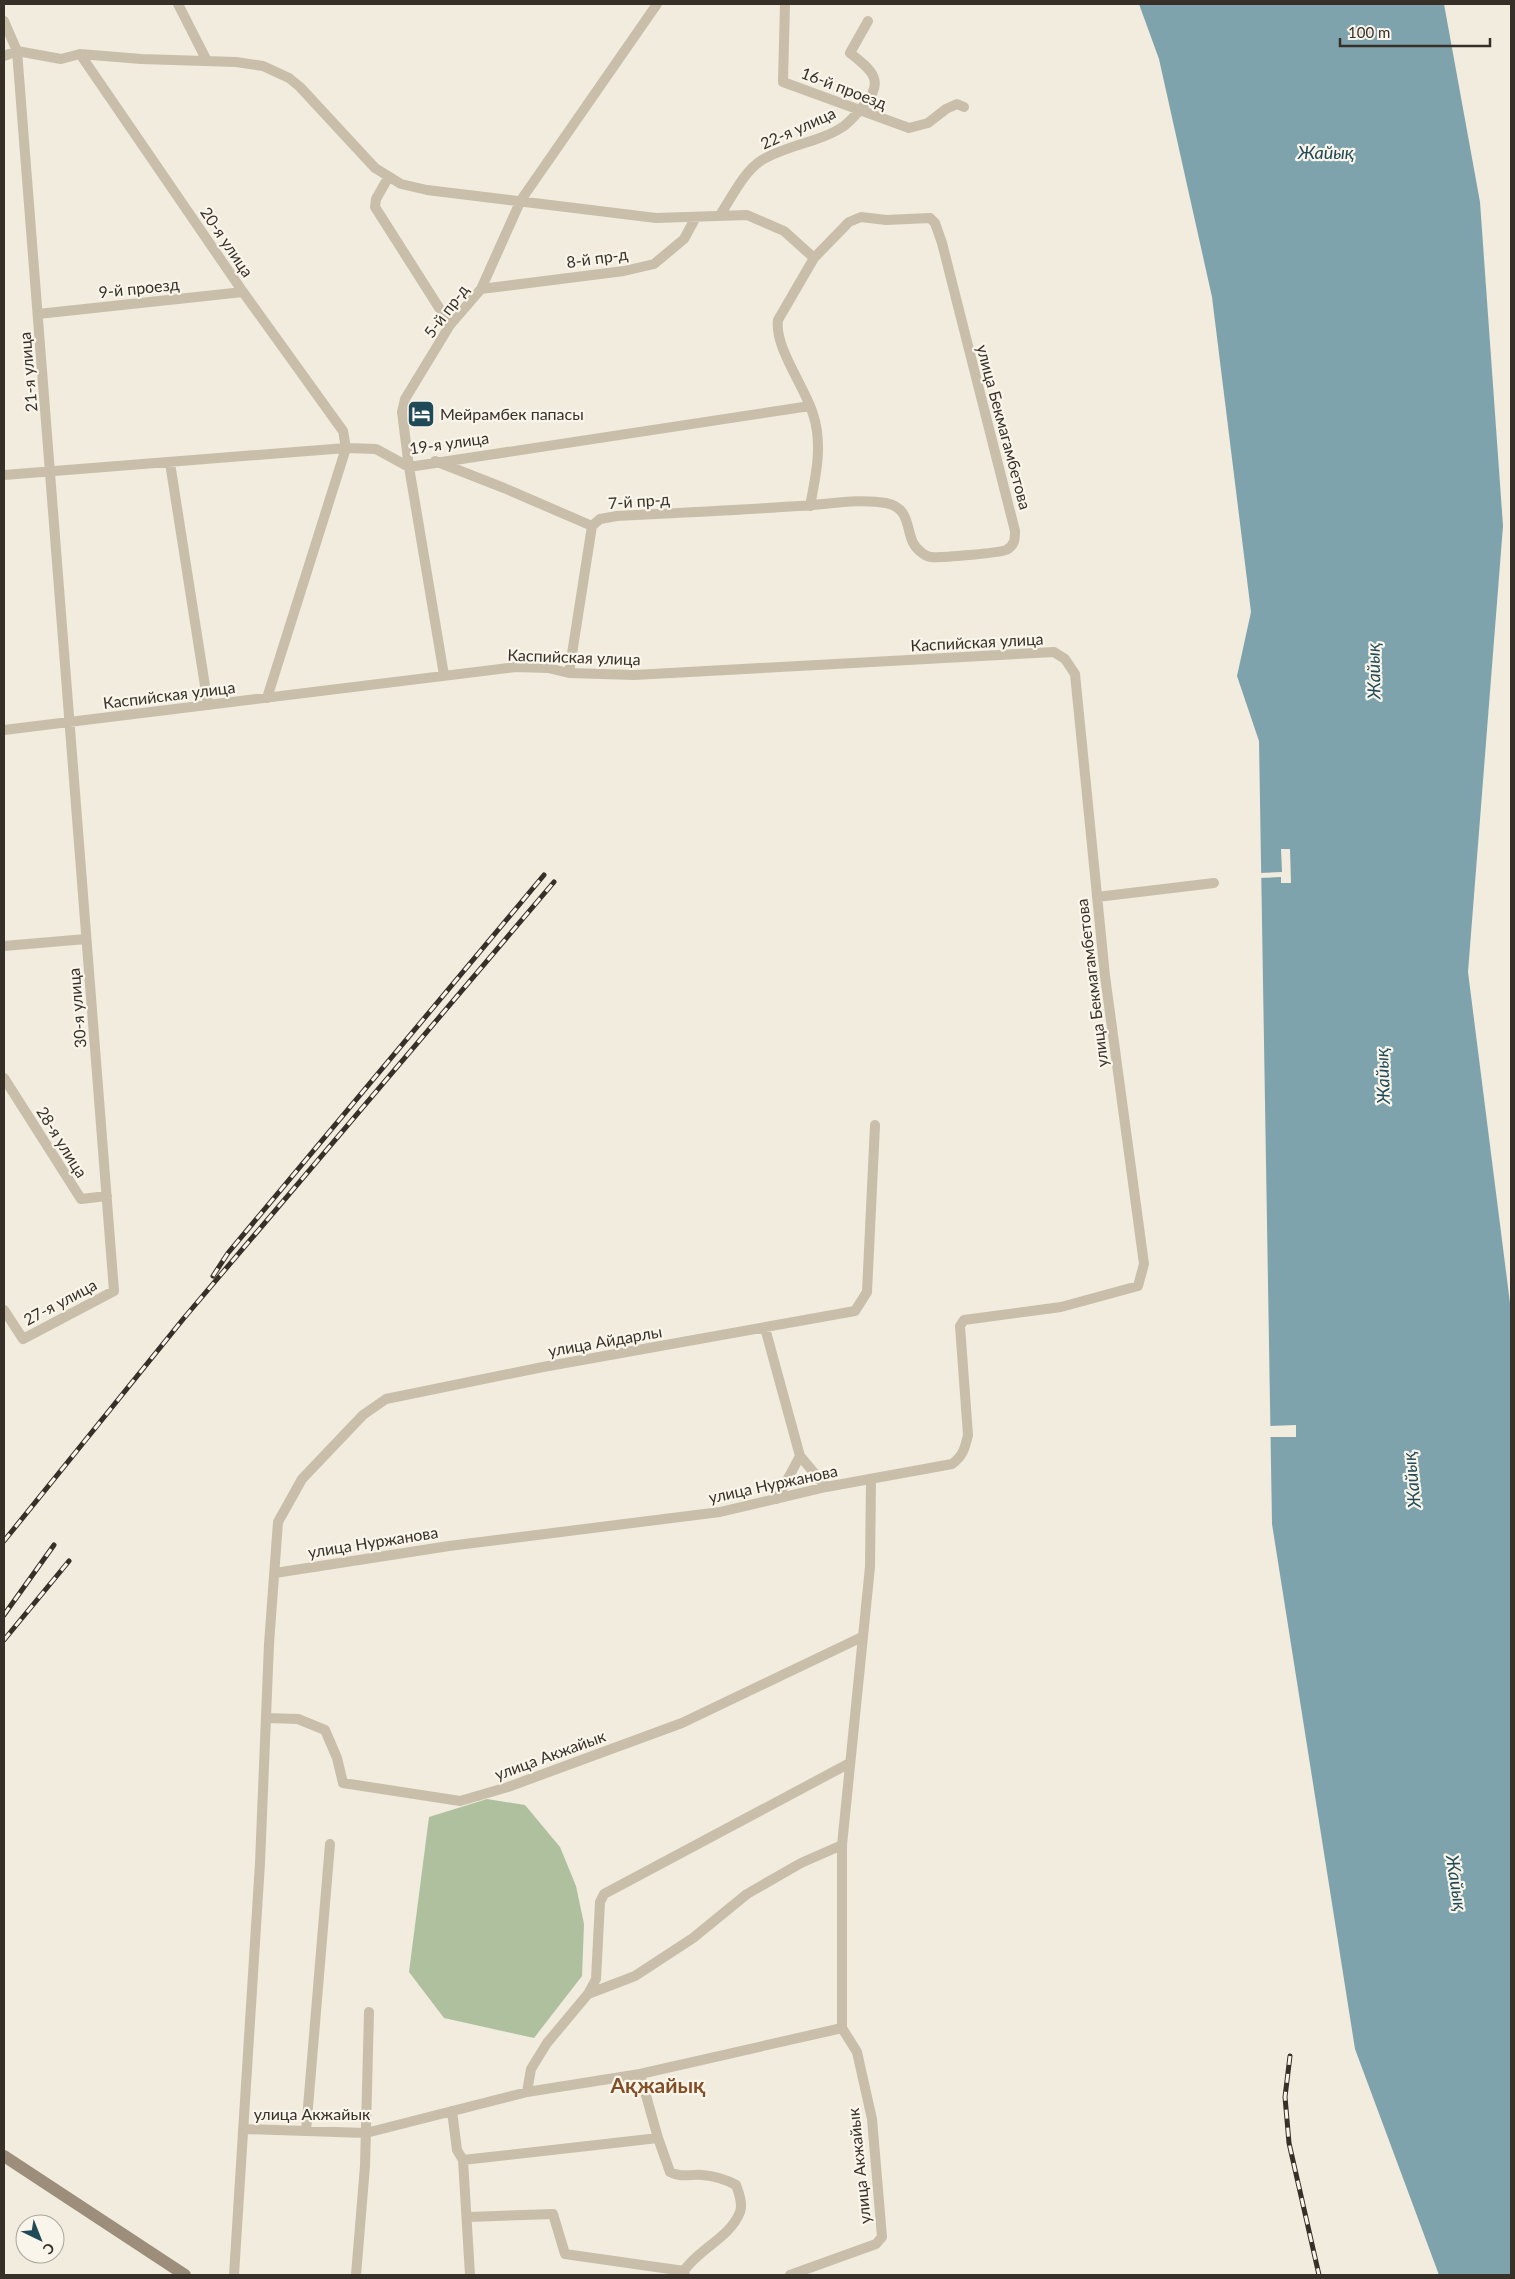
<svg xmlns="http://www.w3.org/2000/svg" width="1515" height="2279" viewBox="0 0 1515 2279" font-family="Lato,sans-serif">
<rect width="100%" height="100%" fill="#f1ecde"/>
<!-- green -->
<path fill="#afc09e" d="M487,1799l38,6 35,42 16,39 8,38 -2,52 -48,62 -90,-20 -35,-46 20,-155z"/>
<!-- water -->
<path fill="#7ea3ad" d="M1139,4h305l36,198 23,324 -35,446 43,339v964h-72l-84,-226 -83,-525 -13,-783 -22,-65 14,-64 -39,-315 -53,-238z"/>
<!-- pier -->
<path fill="#f1ecde" d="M1281,849h9l1,34h-10v-6l-22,1v-5l23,-1z
M1296,1425v12h-29v-11z"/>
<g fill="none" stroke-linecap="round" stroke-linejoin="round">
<!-- street -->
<path stroke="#c9beaa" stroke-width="10" d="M178,4l29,57
M785,4l-2,78 126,46 19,-5 18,-14 11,-5 7,3
M4,21l13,30 97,1240 -91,48 -19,-29
M80,54l163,238 100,139 3,17 -79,250
M4,56l13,-5 44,8 19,-5 61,5 95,3 27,4 26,12 11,9 75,81 26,16 26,6 229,28 91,-3 37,16 30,27
M388,178l-12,21 -1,8 75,118
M720,215c12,-18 24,-44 42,-55 25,-15 59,-18 82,-34 8,-6 15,-15 21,-22 21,-24 5,-35 -15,-51l18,-32
M481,289l143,-18 30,-7 30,-25 12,-22
M38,314l205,-22
M435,461l69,27 88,38
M170,463l38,242
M4,475l342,-27 30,1 33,18 401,-61
M569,673l23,-147 8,-7 17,-3c60,-3 121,-6 182,-10 27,-1 59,-8 87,-3 30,6 16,36 35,49 2,2 7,5 10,5 8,1 68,-4 75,-7 9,-4 9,-12 9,-19l-73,-288 -7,-20 -5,-5 -44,2 -25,-3 -12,5 -35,36 -36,62c-4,27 27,67 35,94 10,30 3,61 -3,92
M444,675l-35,-208 -7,-55 3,-13 45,-74 31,-36 40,-89 136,-196
M4,730l512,-63 32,1 21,5 65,2 420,-23 11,7 10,15 30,302 39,288 -6,22 -77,21 -97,13 -4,6 8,109c-3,13 -5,21 -16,29l-126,23 -106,25 -271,34 -174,27
M1097,897l117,-14
M4,946l82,-7
M4,1078l77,121 26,-3
M765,1328l35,128 -23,43
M800,1456l26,31
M267,1718l31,1 27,11 12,28 6,25 117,18 48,-14 174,-64 180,-86
M588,1994l47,-18 58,-38 54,-44 54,-31 41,-18
M527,2092l4,-23 16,-26 41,-49 8,-15 4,-77 4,-8 244,-130
M452,2111l5,39 6,10 7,115
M243,2129l123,4 161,-41 113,-18 202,-46v-183l28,-278 1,-88
M306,2131l24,-287
M658,2138l12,34c12,6 20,2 32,3 13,1 23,4 34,10 3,8 7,19 4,27 -10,26 -42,37 -56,59l1,4
M463,2160l195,-22 -18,-64
M468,2217l85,-3 12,40 119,17
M234,2275l26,-412 9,-219 9,-122 24,-43 61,-64 23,-16 157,-32 312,-56 12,-19 8,-167
M356,2275l9,-109 4,-154
M790,2275l86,-31 6,-7 -10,-118 -15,-67 -15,-24"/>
<!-- secondary -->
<path stroke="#9d8e7b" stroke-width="12" d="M4,2156l181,119"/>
<!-- rail casing -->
<g stroke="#373029" stroke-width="5">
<path id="rail" d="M213,1276l15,-23 316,-378
M4,1541l180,-223 370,-436
M4,1615l50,-70
M4,1640l65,-79
M1290,2056l-5,41 4,46 30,132"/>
</g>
<!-- rail -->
<use href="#rail" stroke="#f9f5ea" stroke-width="3" stroke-dasharray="9" stroke-linecap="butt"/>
</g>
<!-- icons -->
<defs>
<g id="hotel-square" transform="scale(1.4375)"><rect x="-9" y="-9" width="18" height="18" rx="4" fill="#204a57" stroke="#f9f5ea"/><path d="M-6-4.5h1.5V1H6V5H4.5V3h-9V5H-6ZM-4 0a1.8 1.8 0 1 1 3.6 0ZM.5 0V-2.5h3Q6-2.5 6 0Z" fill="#fff"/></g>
</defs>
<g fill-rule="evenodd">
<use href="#hotel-square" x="421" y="414"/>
</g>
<g text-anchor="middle" stroke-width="4.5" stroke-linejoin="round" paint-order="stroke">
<!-- street labels -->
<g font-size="16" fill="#373029" stroke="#f9f5ea">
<text transform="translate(844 88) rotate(21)" y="6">16-й проезд</text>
<text transform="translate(798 128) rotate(-24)" y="6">22-я улица</text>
<text transform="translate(227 242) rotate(56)" y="6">20-я улица</text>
<text transform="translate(597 258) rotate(-8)" y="6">8-й пр-д</text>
<text transform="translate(139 288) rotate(-6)" y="6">9-й проезд</text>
<text transform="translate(446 311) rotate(-53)" y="6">5-й пр-д</text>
<text transform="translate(28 372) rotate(-95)" y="6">21-я улица</text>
<text transform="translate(1004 427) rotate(75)" y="6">улица Бекмагамбетова</text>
<text transform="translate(449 443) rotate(-8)" y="6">19-я улица</text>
<text transform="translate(639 501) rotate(-4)" y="6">7-й пр-д</text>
<text transform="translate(977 642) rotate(-3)" y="6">Каспийская улица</text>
<text transform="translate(574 657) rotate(2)" y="6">Каспийская улица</text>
<text transform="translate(169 695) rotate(-7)" y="6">Каспийская улица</text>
<text transform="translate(1092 983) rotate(-97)" y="6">улица Бекмагамбетова</text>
<text transform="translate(77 1008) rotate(-95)" y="6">30-я улица</text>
<text transform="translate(62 1142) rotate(58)" y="6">28-я улица</text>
<text transform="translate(60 1302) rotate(-28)" y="6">27-я улица</text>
<text transform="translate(605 1341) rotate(-10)" y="6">улица Айдарлы</text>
<text transform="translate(773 1484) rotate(-12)" y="6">улица Нуржанова</text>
<text transform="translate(373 1542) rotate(-9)" y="6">улица Нуржанова</text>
<text transform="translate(550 1755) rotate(-20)" y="6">улица Акжайык</text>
<text x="312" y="2120">улица Акжайык</text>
<text transform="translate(859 2166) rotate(-96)" y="6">улица Акжайык</text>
</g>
<!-- poi labels -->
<g font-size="16" fill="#373029" stroke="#f9f5ea" text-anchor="start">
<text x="440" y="420">Мейрамбек папасы</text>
</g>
<!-- water labels -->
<g font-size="18" font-style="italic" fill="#204a57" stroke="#f9f5ea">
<text x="1326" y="159">Жайық</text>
<text transform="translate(1374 671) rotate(-91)" y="6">Жайық</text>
<text transform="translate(1383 1076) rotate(-92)" y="6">Жайық</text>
<text transform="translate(1412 1480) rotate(-96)" y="6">Жайық</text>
<text transform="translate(1456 1883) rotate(81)" y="6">Жайық</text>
</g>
<!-- district labels -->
<g font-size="21" font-weight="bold" fill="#834d26" stroke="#f9f5ea">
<text x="658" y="2093">Ақжайық</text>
</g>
</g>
<!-- border -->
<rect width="1515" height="2279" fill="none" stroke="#373029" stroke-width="10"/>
<!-- north arrow -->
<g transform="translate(40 2239) rotate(137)"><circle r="24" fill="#f9f5ea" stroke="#aba69d"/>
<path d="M0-4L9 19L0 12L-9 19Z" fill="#204a57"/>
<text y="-8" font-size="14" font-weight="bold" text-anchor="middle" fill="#373029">С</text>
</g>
<!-- scale -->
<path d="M1340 38v8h150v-8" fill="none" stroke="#373029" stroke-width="2.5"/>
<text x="1348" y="38" font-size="15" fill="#373029" stroke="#f9f5ea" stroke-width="4" paint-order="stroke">100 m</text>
</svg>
